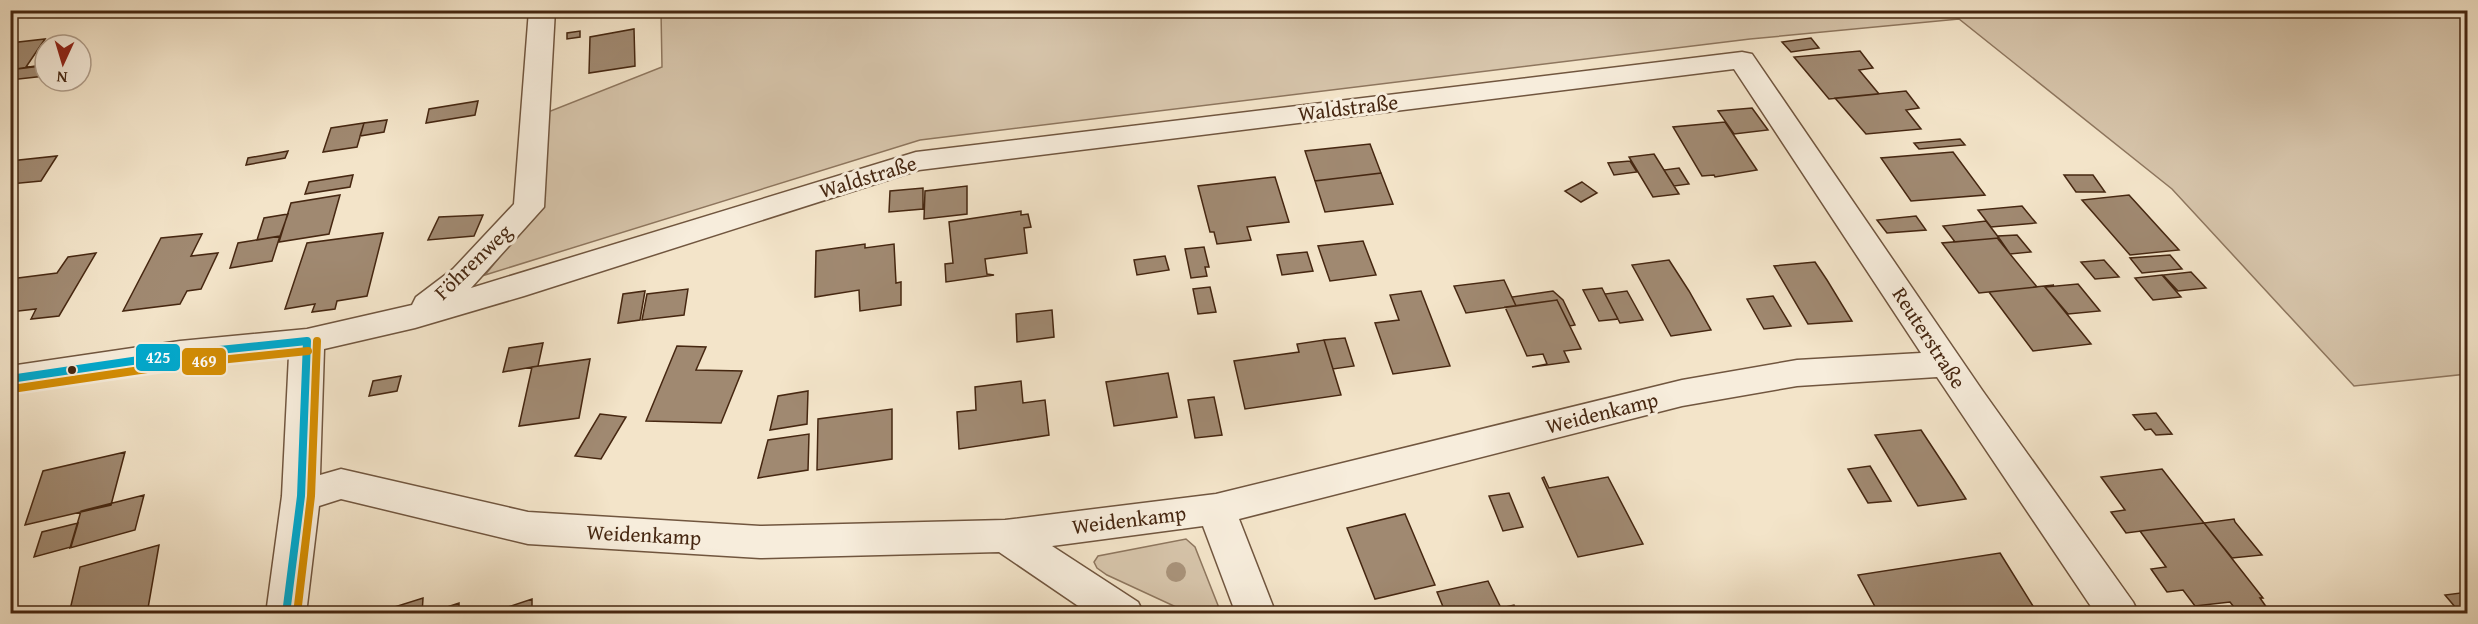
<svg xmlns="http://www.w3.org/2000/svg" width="2478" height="624" viewBox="0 0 2478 624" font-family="'Gentium Book Plus',serif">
<rect width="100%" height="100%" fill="#f3e4c9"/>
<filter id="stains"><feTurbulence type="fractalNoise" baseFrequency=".00333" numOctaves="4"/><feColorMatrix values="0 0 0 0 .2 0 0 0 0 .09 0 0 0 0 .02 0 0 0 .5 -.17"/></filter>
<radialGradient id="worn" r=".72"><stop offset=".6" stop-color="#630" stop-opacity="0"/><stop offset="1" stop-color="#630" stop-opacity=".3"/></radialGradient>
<!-- green -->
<path fill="#d6c4aa" stroke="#8e765e" stroke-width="1.5" d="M661,11h1806v363l-113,12 -182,-197 -213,-170 -209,20 -830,101 -435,135 54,-67 4,-94 119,-47z
M1186,539l9,8 26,66h-32l-82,-38 -10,-7 -3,-6 4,-6z"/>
<!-- building -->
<path fill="#a08971" stroke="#462711" stroke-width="1.5" d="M634,29l1,37 -46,7 1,-36z
M580,31v6l-13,2v-6z
M1811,38l8,10 -28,4 -9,-10z
M45,39l-19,28 15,-1 -31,4v-27z
M1860,51l13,17 -14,2 20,24 -50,5 -35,-42z
M42,65h3v11l-35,4v-10z
M1906,91l13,17 -13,2 15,19 -55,5 -31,-36z
M478,101l-3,14 -49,8 3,-14z
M1752,108l16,22 -34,4 -16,-23z
M387,120l-3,12 -24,4 4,-13z
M1725,122l32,48 -42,7 -1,-2 -12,1 -29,-49z
M364,123l-7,24 -34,5 8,-24z
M1960,139l5,6 -46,4 -5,-6z
M1370,144l11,29 -66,8 -10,-30z
M288,151l-3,7 -39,7 2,-7z
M1953,152l32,43 -74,6 -30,-43z
M1654,154l25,40 -26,3 -24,-40z
M57,156l-16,25 -31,3v-23z
M1630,161l7,11 -23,3 -6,-12z
M1679,168l10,16 -15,2 -10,-16z
M1381,173l12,31 -68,8 -10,-31z
M353,175l-3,12 -45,7 4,-12z
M2064,175h29l12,17h-29z
M1275,177l14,45 -42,5 4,13 -34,4 -3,-12h-4l-12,-46z
M1582,182l15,11 -16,9 -16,-11z
M967,186v28l-43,5 1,-28z
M923,188v21l-34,3 1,-21z
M340,195l-11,39 -50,8 12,-39z
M2129,195l50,55 -49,5 -48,-55z
M2022,206l14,17 -45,4 -13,-17z
M1021,211v4l7,-1 3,13 -7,1 3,25 -42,6 2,15 7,1 -48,7 -1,-18 8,-1 -4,-41z
M288,214l-8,22 -23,4 7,-22z
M483,215l-9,21 -46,4 11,-23z
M1916,216l10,14 -39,3 -10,-13z
M1986,221l13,17 -44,4 -12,-16z
M383,233l-16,63 -30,5 -2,8 -23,3 3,-8 -30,5 22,-66z
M202,234l-11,22 27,-3 -17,36 -14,2 -7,13 -57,7 38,-73z
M2017,235l14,17 -21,2 -12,-15v-3z
M280,236l-8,25 -42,7 8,-25z
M1999,238l11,16 27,33 -58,6 -37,-50z
M1363,241l13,34 -46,6 -12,-35z
M865,244v4l29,-4 2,39 5,-1v23l-41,6 -1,-21 -44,7 1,-46z
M1204,247l5,20h-4l2,9 -16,2 -6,-29z
M1307,252l6,19 -31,4 -5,-20z
M96,253l-37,63 -28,3 5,-10 -26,3v-23l8,-11 39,-5 11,-16z
M2170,255l12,14 -40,4 -12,-15z
M1165,256l4,14 -32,5 -3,-15z
M1669,260l20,31 22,39 -40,6 -39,-71z
M2104,260l15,17 -24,2 -14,-17z
M1815,262l12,18 25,41 -44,3 -34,-58z
M2191,272l15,16 -28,3 -15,-16z
M2162,275l19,22 -28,3 -18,-22z
M1504,280l12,26 -50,7 -12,-27z
M2078,284l22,27 -32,3 -23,-27z
M2054,285l-9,2 46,57 -58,7 -44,-59z
M1210,287l6,25 -18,2 -5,-25z
M1602,288l3,6 13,25 -19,2 -16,-31z
M688,289l-4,26 -42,5 5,-26z
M645,291l-5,29 -22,3 5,-29z
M1421,291l29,75 -57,8 -18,-51 24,-3 -9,-25z
M1553,291l10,9 12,25 -5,1 -13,-26 -41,6 -4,-9z
M1627,291l16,29 -23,3 -15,-29z
M1773,296l18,30 -27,3 -17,-30z
M1557,300l24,49 -17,2 5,11 -37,5 15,-3 -4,-10 -16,2 -22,-49z
M1052,310l2,27 -37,5 -1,-28z
M1345,338l9,28 -21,3 -9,-29z
M1324,340l17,55 -96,14 -11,-48 65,-9 -2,-8z
M543,343l-5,23 -35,6 6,-24z
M677,346l29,1 -10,23 46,1 -21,52 -75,-2z
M590,359l-11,59 -60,8 13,-59z
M1168,373l9,44 -63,9 -8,-44z
M401,376l-4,15 -28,5 4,-15z
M1021,381l2,22 22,-3 4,35 -90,14 -2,-37 19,-2 -1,-23z
M808,391l-1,33 -37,6 8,-34z
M1214,397l8,38 -27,3 -7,-38z
M892,409v50l-75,11 1,-51z
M2156,413l16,21 -16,1 -5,-6 -6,1 -12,-15z
M600,414l26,3 -25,42 -26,-3z
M1921,430l33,50 12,19 -48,7 -43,-71z
M809,434l-1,36 -50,8 10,-38z
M125,452l-14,53 -86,20 18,-54z
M1870,466l21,35 -23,2 -20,-34z
M2162,469l42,54 -78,10 -15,-21 14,-2 -24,-33z
M1544,477l5,11 59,-11 35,67 -65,13 -36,-79z
M1509,493l14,34 -20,4 -14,-35z
M144,495l-9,35 -65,18 11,-37z
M1405,514l30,71 -60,14 -28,-71z
M2234,519l1,3 27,33 -30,3 -28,-35z
M78,523l-7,24 -37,10 8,-25z
M2204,523l59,75h-3l7,10 -30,3 -7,-9 -35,4 -12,-16 -16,2 -16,-23 15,-2 -26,-36z
M159,545l-12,69h-78l11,-47z
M2000,553l38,61h-67l-3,-6 -39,6h-50l-21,-39z
M1488,581l13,27 -23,6h-32l-9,-22z
M2468,592l-2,22h-5l-16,-19z
M423,598l-1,16h-34v-5z
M532,599v15h-45z
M459,603v11h-33z
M1514,605l4,9h-40l23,-6z"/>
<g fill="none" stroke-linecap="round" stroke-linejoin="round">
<!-- minor casing -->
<g stroke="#71563f" stroke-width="3">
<path id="minor" d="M529,10h26l-11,197 -73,81 445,-136 826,-100 10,2 230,336 151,212 6,12h-43l-159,-237 -140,9 -115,20 -443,113 37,95h-40l-33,-88 -151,20 86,56 6,12h-54l-91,-62 -239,6 -232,-14 -187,-45 -22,7 -13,108h-40l16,-118 7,-141 -109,12 -170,25v-26l170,-25 127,-12 105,-24 4,-8 37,-28 61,-65zM1734,69l187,284 -124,7 -115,20 -466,114 -211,26 -245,6 -232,-14 -187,-43 -21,6 4,-126 91,-21 109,-32 395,-126z"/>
</g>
<!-- minor -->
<use href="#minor" fill="#f7eddc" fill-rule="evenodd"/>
<!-- bus-1 casing -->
<g stroke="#f7eddc" stroke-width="13">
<path id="bus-1" d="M10,379l170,-25 127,-13
M286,614l15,-118 6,-155"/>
</g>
<!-- bus-2 casing -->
<g stroke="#f7eddc" stroke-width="13">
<path id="bus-2" d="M12,389l169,-25 127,-13
M297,614l14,-118 6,-155"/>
</g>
<!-- bus-1 -->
<use href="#bus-1" stroke="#00a9ce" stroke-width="8"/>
<!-- bus-2 -->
<use href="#bus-2" stroke="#d48d03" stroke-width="8"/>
</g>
<!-- trees -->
<circle fill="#a89279" cx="1176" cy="572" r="10"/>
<!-- markers -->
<circle fill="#462711" stroke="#f7eddc" stroke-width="2" cx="72" cy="370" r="5"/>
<g text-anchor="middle" stroke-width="6" stroke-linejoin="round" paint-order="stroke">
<!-- street labels -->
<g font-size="21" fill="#462711" stroke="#f7eddc">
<text transform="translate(1348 108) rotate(-7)" y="7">Waldstraße</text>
<text transform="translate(868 177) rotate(-17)" y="7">Waldstraße</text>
<text transform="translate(473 262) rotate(-44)" y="7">Föhrenweg</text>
<text transform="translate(1929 338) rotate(57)" y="7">Reuterstraße</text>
<text transform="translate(1602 413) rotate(-14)" y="7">Weidenkamp</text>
<text transform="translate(1129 520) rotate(-7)" y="7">Weidenkamp</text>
<text transform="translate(644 535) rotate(3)" y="7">Weidenkamp</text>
</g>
</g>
<g stroke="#f7eddc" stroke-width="2">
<rect x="135" y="343" width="46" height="29" rx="6" fill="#00a9ce"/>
<rect x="181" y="347" width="46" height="29" rx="6" fill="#d48d03"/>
</g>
<g font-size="16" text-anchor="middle" font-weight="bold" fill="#fff">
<text x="158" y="363">425</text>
<text x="204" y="367">469</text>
</g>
<!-- margin -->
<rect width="2478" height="624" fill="none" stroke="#f3e4c9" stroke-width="36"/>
<rect x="12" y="12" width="2454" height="600" fill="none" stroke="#462711" stroke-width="3"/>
<rect x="18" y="18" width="2442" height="588" fill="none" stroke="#462711" stroke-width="1.5"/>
<!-- north arrow -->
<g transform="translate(63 63) rotate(184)"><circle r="28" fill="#f7eddc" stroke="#b09e8b" stroke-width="1.5"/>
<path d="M0-4.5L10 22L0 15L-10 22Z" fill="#8f2418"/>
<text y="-9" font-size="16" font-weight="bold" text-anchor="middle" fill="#462711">N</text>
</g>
<rect width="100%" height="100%" filter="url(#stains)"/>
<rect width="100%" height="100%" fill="url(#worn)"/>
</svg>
